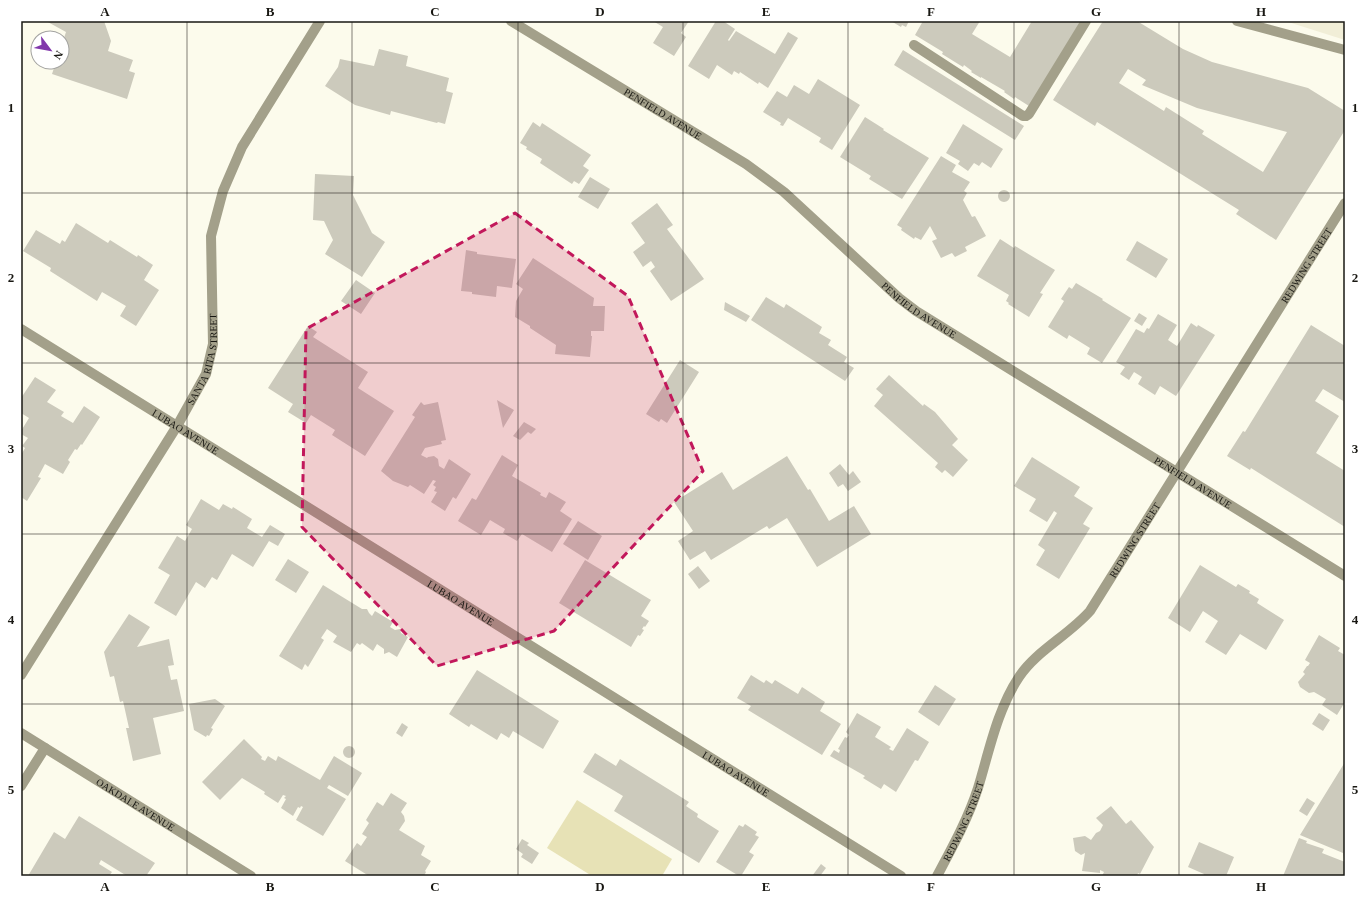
<svg xmlns="http://www.w3.org/2000/svg" width="1366" height="897" viewBox="0 0 1366 897" font-family="'Times New Roman',serif">
<rect width="100%" height="100%" fill="#fcfbec"/>
<!-- built -->
<path fill="#f1eed7" d="M1285,21h60v19z"/>
<!-- green -->
<path fill="#e7e2b6" d="M577,800l95,59 -10,17h-70l-45,-28z"/>
<!-- building -->
<path fill="#cccabc" fill-rule="evenodd" d="M46,21h58l7,20 -3,10 25,9 -4,11 6,2 -8,26 -75,-25 4,-12h6v-18l4,-12z
M653,21h36l-8,12 5,4 -12,19 -21,-13 10,-16z
M716,21h7l12,8 -7,11 1,1 7,-10 39,23 13,-22 10,6 -30,50 -9,-6 -1,2 -18,-12 -1,2 -5,-3 -2,4 -15,-10 -8,14 -21,-13z
M891,21h18l-3,6 -4,-2 -1,2z
M923,21h57l-8,13 38,23 22,-36h49l-52,85 -14,-9 -1,2 -10,-7 1,-1 -24,-14v1l-10,-6 1,-1 -8,-6 -1,2 -21,-13 1,-2 -28,-17z
M1103,21h34l46,28 29,13 96,26 37,23v19l-69,110 -40,-26 3,-4 -142,-88 -2,4 -42,-26zM1128,69l18,11 -4,5 55,23 90,24 -24,40 -61,-38 2,-3 -38,-24 -2,4 -45,-28z
M379,49l29,7 -2,10 43,12 -3,13 7,2 -8,31 -7,-2 -1,1 -46,-12 -1,4 -35,-10 -30,-19 13,-19 2,-8 34,7z
M903,50l121,76 -9,14 -121,-75z
M818,79l42,26 -28,45 -13,-8 2,-4 -33,-20 -5,8 -3,-1 1,-2 -18,-11 14,-21 10,6 7,-12 15,9z
M865,117l19,12 -1,1 46,28 -27,41 -33,-20 2,-3 -31,-19z
M533,122l7,5 2,-4 49,32 -8,11 6,4 -10,14 -5,-3 -2,3 -32,-21 2,-4 -16,-10 1,-2 -7,-4z
M963,124l40,25 -12,19 -9,-6 -3,4 -5,-3 -6,8 -10,-7 2,-3 -14,-8z
M941,156l15,9 -4,7 18,10 -6,9 3,2 -4,7 9,17 3,-1 11,20 -21,11 2,4 -12,6 -3,-4 -11,5 -9,-17 5,-2 -7,-13 -9,14 -6,-3 -1,2 -13,-9 1,-2 -5,-3z
M315,174l39,2 -1,19 19,38 13,9 -23,35 -37,-23 8,-14 -9,-19 -11,-1z
M590,177l20,12 -12,20 -20,-12z
M998 196a6 6 0 1 1 12 0a6 6 0 1 1-12 0Z
M657,203l16,22 -6,4 37,50 -33,22 -21,-30 5,-4 -4,-6 -8,6 -10,-15 12,-9 -14,-20z
M76,223l32,20 2,-3 27,17 1,-2 15,10 -9,15 15,10 -23,36 -16,-10 6,-10 -24,-14 -5,9 -47,-30 1,-3 -28,-17 13,-21 24,14 2,-4 3,2z
M1000,239l14,9 1,-2 40,24 -15,23 3,1 -14,23 -21,-13 1,-1 -3,-2 3,-6 -32,-19z
M1137,241l31,18 -12,19 -30,-18z
M466,250l11,2v2l39,5 -4,29 -15,-2 -1,11 -24,-3v-2l-11,-1z
M533,258l61,40 -1,8h12l-1,25h-13v5h1l-2,21 -35,-3 1,-9 -26,-17v-2l-15,-9 1,-16 7,-12 -7,-5z
M356,280l19,13 -14,21 -20,-13z
M1076,283l27,16 -1,1 29,18 -29,45 -15,-9 3,-6 -21,-13 -2,4 -19,-12 16,-26 -3,-2 8,-12 3,2z
M766,297l18,11 2,-4 36,23 -3,6 12,7 -3,5 19,12 -3,5 10,6 -9,13 -94,-61z
M725,302l25,14 -4,6 -22,-12z
M1139,313l8,5 -5,8 -8,-5z
M1158,314l19,11 -9,15 9,6 14,-23 6,4 1,-2 17,10 -39,61 -16,-10 -5,9 -17,-11 4,-7 -8,-5 -5,8 -9,-6 5,-7 -9,-5 20,-33 8,4 3,-5 2,1z
M1311,325l34,21v56l-22,-13 -8,12 24,15 -23,37 29,18v56l-94,-59 -1,2 -23,-14 16,-25 2,1z
M308,326l9,6 -4,5 55,35 -10,16 36,23 -29,45 -33,-21 3,-5 -24,-15 -5,8 -18,-11 5,-8 -25,-16z
M680,360l19,12 -32,51 -6,-4 -2,3 -13,-8z
M889,375l34,31 1,-2 11,8 23,27 -6,6 16,15 -15,17 -8,-7 -3,3 -7,-6 3,-4 -64,-57 9,-11 -7,-6z
M35,377l21,13 -9,12 17,10 -3,4 12,7 11,-17 16,11 -18,28 -1,-1 -4,6 -2,-1 -7,11 2,2 -7,12 -18,-10 -7,13 3,1 -14,23 -6,-4v-42l4,-7 -3,-2 6,-8 -7,-4v-3l8,-13 -8,-5v-15z
M497,400l17,10 -11,18z
M421,402l3,3 14,-3 8,38 -5,1 1,3 -17,4 -4,7 6,3 1,-1 6,-1 4,3 1,7 5,3 5,-10 22,15 -15,25 -3,-2 -8,14 -14,-9 6,-10 -3,-1 2,-4 -3,-2 3,-4 -3,-1 -9,14 -14,-9 -2,2 -15,-6 -12,-10 34,-54 -3,-2z
M524,422l12,7 -5,5 -3,-2 -8,8 -7,-4z
M502,455l16,10 -6,11 29,17 -1,2 6,3 3,-6 17,10 -6,9 12,8 -20,33 -30,-18 -5,7 -14,-8 2,-4 -15,-9 -9,15 -23,-14 14,-23 4,2z
M787,456l21,34 2,-1 19,32 25,-15 17,28 -54,33 -30,-49 -18,11 -2,-3 -56,34 -6,-9 -15,9 -12,-19 15,-10 -19,-29 48,-30 11,18z
M1032,457l48,30 -6,9 19,12 -10,16 7,4 -31,51 -23,-14 9,-15 -7,-5 19,-32 -3,-2 -7,11 -18,-11 7,-12 -22,-13z
M840,464l9,11 4,-4 8,11 -13,9 -5,-7 -5,3 -9,-14z
M201,499l18,11 4,-6 9,5 1,-2 19,12 -5,9 15,9 8,-12 15,9 -7,12 -9,-5 -16,26 -21,-13 -15,26 -5,-3 -7,11 -9,-6 -20,34 -22,-13 16,-28 -12,-7 19,-32 8,5 7,-12 -6,-4z
M578,521l24,15 -14,24 -25,-16z
M288,559l21,13 -13,21 -21,-13z
M585,560l66,40 -10,16 8,5 -4,6 -1,-1 -2,3 2,1 -4,6 -2,-1 -7,12 -72,-44z
M1200,565l36,22 2,-3 12,7 -1,2 10,6 -2,4 27,17 -18,30 -26,-16 -14,21 -21,-13 13,-21 -15,-10 -13,21 -22,-14z
M698,566l12,15 -11,8 -11,-15z
M323,585l39,24h5l2,4 3,3 3,-5 18,11 -3,5 5,3 5,-1 1,4 7,4 -11,20 -8,-5 -5,2v-5l-7,-5 -4,7 -11,-8 -2,2 -3,-2 -6,9 -18,-10 4,-6 -10,-7 -6,9 3,2 -16,27 -3,-3 -3,6 -23,-14z
M129,614l21,13 -13,20 32,-8 5,26 -6,1 3,14 6,-1 7,32 -31,7 8,36 -28,7 -7,-33h3l-6,-27 -3,1 -6,-26 -4,1 -6,-25z
M1319,635l21,13 -2,3 7,4v47l-8,13 -15,-10 4,-6 -12,-7 -5,1 -9,-6 -2,-5 7,-8 -2,-2 4,-6h1l2,-3 -5,-3z
M477,670l82,51 -16,28 -30,-18 -4,7 -8,-5 -4,7 -26,-16 -2,3 -20,-13z
M751,675l13,8 2,-3 6,4 3,-4 23,14 4,-7 23,15 -5,9 21,13 -19,31 -74,-45 3,-4 -14,-8z
M935,685l21,14 -17,27 -21,-14z
M215,699l10,7 -14,22 2,1 -4,7 -2,-1 -1,2 -12,-7 -5,-26z
M857,713l24,14 -6,10 16,10 -2,2 4,2 14,-23 22,14 -11,19 -3,-1 -19,32 -12,-8 -3,5 -18,-11 2,-2 -35,-20 4,-6 5,3 1,-3 -2,-1 7,-12 2,1 2,-3 -3,-3z
M1319,713l11,7 -7,11 -11,-7z
M402,723l6,4 -6,10 -6,-4z
M244,739l18,18 -1,2 4,2 3,-5 8,5 2,-5 42,24 14,-24 28,17 -14,23 -19,-11 -2,3 19,11 -23,37 -27,-16 7,-13 -2,-1 -1,2 -2,-1 -5,9 -12,-8 5,-9 -2,-1 2,-2 -3,-1 -5,8 -14,-9 1,-2 -23,-14 -22,22 -18,-18z
M343 752a6 6 0 1 1 12 0a6 6 0 1 1-12 0Z
M595,753l21,13 4,-7 69,43 -3,4 12,8 -1,3 22,14 -20,32 -85,-52 9,-15 -40,-24z
M1345,762v97h-1l-1,-6 -43,-18z
M391,793l16,10 -6,9 3,4 1,5 -6,9 26,16 -4,9 10,6 -6,10 1,1 -2,4h-43l-2,-1v1h-10l-24,-15 12,-18 4,3 6,-9 -5,-3 7,-11 -3,-3 11,-18 6,4z
M1307,798l8,5 -8,13 -8,-5z
M1111,806l15,18 5,-4 23,27 -14,27 -2,-1 -1,3h-35l2,-4 -4,-2v3l-18,-2 3,-18 -4,2 -6,-4 -2,-13 12,-2 6,4 5,-7 4,-2 3,-6 -7,-7z
M79,816l76,47 -9,13h-19l-26,-16 -2,4 13,8 -3,4h-81l26,-44 11,7z
M745,824l12,8 -2,3 4,2 -10,15 5,3 -13,21h-2l-23,-14 23,-37 4,2z
M1299,838l8,3 -1,2 18,6 -2,4 23,9v14h-62z
M522,839l7,4 -2,2 12,8 -7,11 -11,-7 2,-3 -7,-5z
M1199,842l35,15 -8,19h-23l1,-2 -16,-7z
M821,864l5,4 -6,8h-8z"/>
<g fill="none" stroke-linecap="round" stroke-linejoin="round">
<!-- lane -->
<path stroke="#a3a08a" stroke-width="10" d="M914,45l109,71h3l3,-2 57,-93"/>
<!-- street -->
<g stroke="#a3a08a" stroke-width="10">
<path id="s1" d="M511,21l235,143 38,28 115,106 17,13 429,265"/>
<path d="M1237,21l108,29"/>
<path id="s2" d="M21,329l880,547"/>
<path id="s3" d="M21,675l156,-249 29,-52 7,-30 -2,-108 12,-45 19,-44 78,-126"/>
<path id="s4" d="M21,733l230,143"/>
<path d="M21,786l24,-38"/>
<path id="s5" d="M937,876c15,-28 31,-57 41,-88 11,-36 19,-78 41,-111 17,-26 50,-42 71,-66l255,-408"/>
</g>
</g>
<!-- marked area -->
<path fill="#c2185b" fill-opacity="0.2" stroke="#c2185b" stroke-width="3" stroke-dasharray="8 5" stroke-linejoin="round" d="M515,213l113,83 75,175 -149,160 -117,35 -135,-139 4,-198z"/>
<!-- grid -->
<path fill="none" stroke="#191813" stroke-width="1" stroke-opacity="0.55" d="M187,21v855M352,21v855M518,21v855M683,21v855M848,21v855M1014,21v855M1179,21v855M21,193h1324M21,363h1324M21,534h1324M21,704h1324"/>
<g text-anchor="middle" stroke-width="3.5" stroke-linejoin="round" paint-order="stroke">
<!-- street labels -->
<g font-size="10" fill="#191813" stroke="#fff">
<text dy="4" stroke="none"><textPath href="#s1" startOffset="178">PENFIELD AVENUE</textPath></text>
<text dy="4" stroke="none"><textPath href="#s5" startOffset="721">REDWING STREET</textPath></text>
<text dy="4" stroke="none"><textPath href="#s1" startOffset="502">PENFIELD AVENUE</textPath></text>
<text dy="4" stroke="none"><textPath href="#s3" startOffset="367">SANTA RITA STREET</textPath></text>
<text dy="4" stroke="none"><textPath href="#s2" startOffset="194">LUBAO AVENUE</textPath></text>
<text dy="4" stroke="none"><textPath href="#s1" startOffset="826">PENFIELD AVENUE</textPath></text>
<text dy="4" stroke="none"><textPath href="#s5" startOffset="397">REDWING STREET</textPath></text>
<text dy="4" stroke="none"><textPath href="#s2" startOffset="518">LUBAO AVENUE</textPath></text>
<text dy="4" stroke="none"><textPath href="#s2" startOffset="842">LUBAO AVENUE</textPath></text>
<text dy="4" stroke="none"><textPath href="#s4" startOffset="135">OAKDALE AVENUE</textPath></text>
<text dy="4" stroke="none"><textPath href="#s5" startOffset="61">REDWING STREET</textPath></text>
</g>
</g>
<!-- border -->
<rect width="1366" height="897" fill="none" stroke="#ffffff" stroke-width="44"/>
<!-- north arrow -->
<g transform="translate(50 50) rotate(122)"><circle r="19" fill="#ffffff" stroke="#a3a3a1"/>
<path d="M0-3L7 15L0 10L-7 15Z" fill="#8238ab"/>
<text y="-6" font-size="11" font-weight="bold" text-anchor="middle" fill="#191813">N</text>
</g>
<rect x="22" y="22" width="1322" height="853" fill="none" stroke="#191813" stroke-width="1.5"/>
<g font-size="13" text-anchor="middle" font-weight="bold" fill="#191813">
<text x="105" y="16">A</text>
<text x="270" y="16">B</text>
<text x="435" y="16">C</text>
<text x="600" y="16">D</text>
<text x="766" y="16">E</text>
<text x="931" y="16">F</text>
<text x="1096" y="16">G</text>
<text x="1261" y="16">H</text>
<text x="11" y="112">1</text>
<text x="1355" y="112">1</text>
<text x="11" y="282">2</text>
<text x="1355" y="282">2</text>
<text x="11" y="453">3</text>
<text x="1355" y="453">3</text>
<text x="11" y="624">4</text>
<text x="1355" y="624">4</text>
<text x="11" y="794">5</text>
<text x="1355" y="794">5</text>
<text x="105" y="891">A</text>
<text x="270" y="891">B</text>
<text x="435" y="891">C</text>
<text x="600" y="891">D</text>
<text x="766" y="891">E</text>
<text x="931" y="891">F</text>
<text x="1096" y="891">G</text>
<text x="1261" y="891">H</text>
</g>
</svg>
